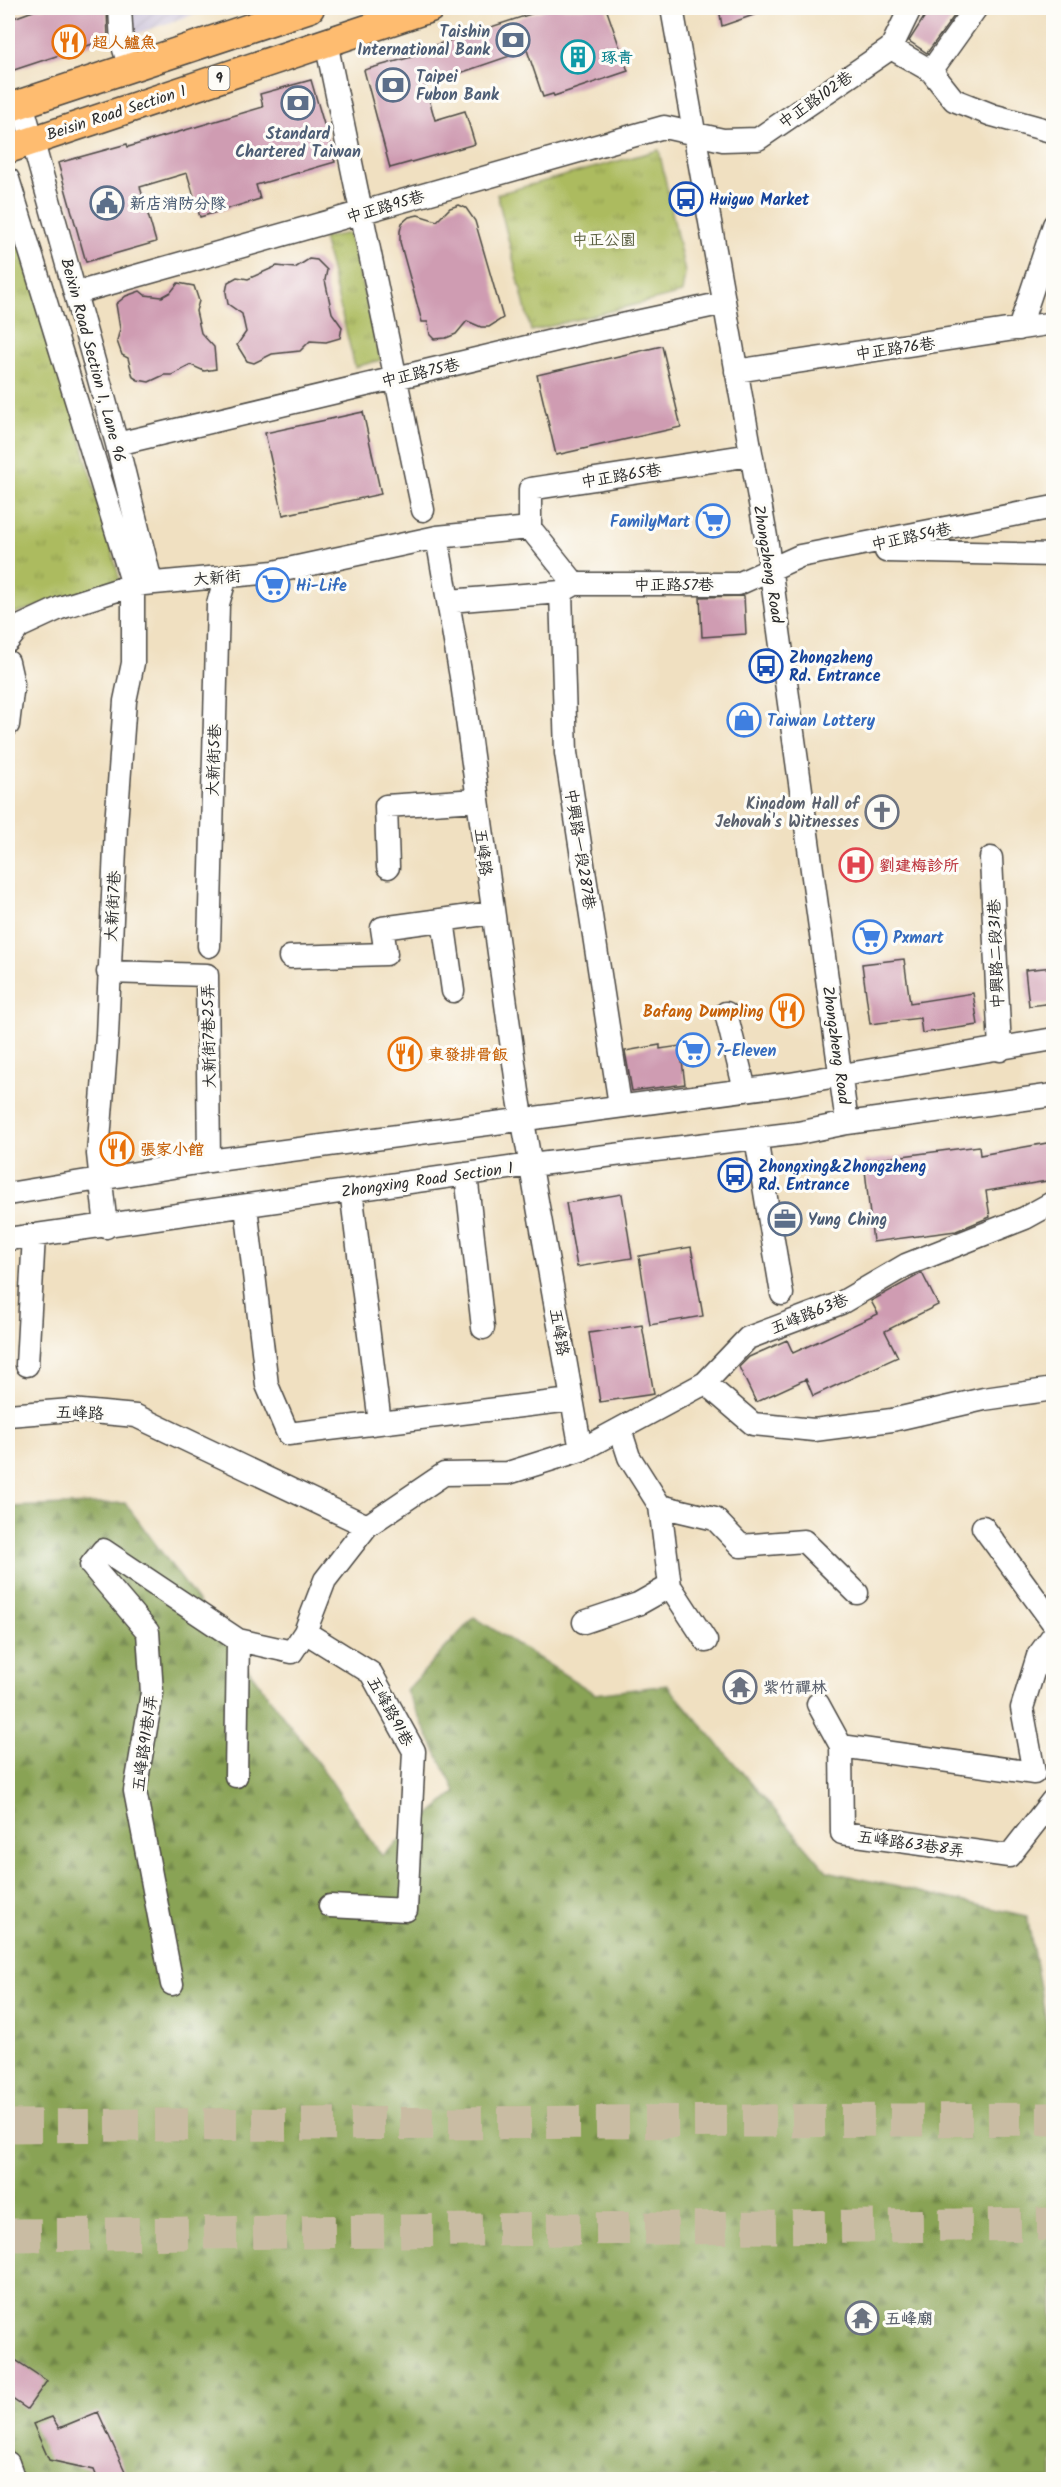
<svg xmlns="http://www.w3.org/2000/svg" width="1061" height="2487" viewBox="0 0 1061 2487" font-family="Kalam,'LXGW WenKai TC',sans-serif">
<defs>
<pattern id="industrial-furrows" width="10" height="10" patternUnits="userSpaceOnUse" patternTransform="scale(1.5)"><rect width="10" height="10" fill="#c8bfd8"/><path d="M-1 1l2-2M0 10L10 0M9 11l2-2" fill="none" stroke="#aca4ba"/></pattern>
<pattern id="forest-firs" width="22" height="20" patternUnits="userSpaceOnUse" patternTransform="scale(1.5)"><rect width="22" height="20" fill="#89a355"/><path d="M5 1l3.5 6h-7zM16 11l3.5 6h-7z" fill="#708547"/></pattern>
<pattern id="park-tufts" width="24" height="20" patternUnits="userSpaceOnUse" patternTransform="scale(1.5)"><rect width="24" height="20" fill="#acbb5e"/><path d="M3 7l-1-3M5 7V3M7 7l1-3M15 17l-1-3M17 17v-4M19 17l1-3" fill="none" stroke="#8c984e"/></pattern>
</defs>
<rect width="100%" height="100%" fill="#fdfcf7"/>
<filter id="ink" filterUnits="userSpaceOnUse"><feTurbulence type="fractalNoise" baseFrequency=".0167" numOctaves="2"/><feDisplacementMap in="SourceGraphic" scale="12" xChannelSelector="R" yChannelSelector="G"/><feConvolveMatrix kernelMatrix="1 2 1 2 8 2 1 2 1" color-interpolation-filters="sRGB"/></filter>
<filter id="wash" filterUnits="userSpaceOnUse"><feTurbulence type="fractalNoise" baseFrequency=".008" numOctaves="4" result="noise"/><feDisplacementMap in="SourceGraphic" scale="24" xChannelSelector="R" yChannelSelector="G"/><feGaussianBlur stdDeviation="1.35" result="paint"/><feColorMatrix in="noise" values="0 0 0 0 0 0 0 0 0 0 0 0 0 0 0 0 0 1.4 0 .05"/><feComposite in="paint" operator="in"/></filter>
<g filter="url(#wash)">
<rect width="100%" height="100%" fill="#f0e0c1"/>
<!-- industrial -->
<path fill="url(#industrial-furrows)" d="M125,8h87l-85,29z"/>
<!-- forest -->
<path fill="url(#forest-firs)" stroke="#5a6740" stroke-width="1.5" d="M125,1503l204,275 53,78 74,-64 -50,-101 68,-74 121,77 72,-9 160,186 200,45 26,143v420h-1045v-972z"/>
<!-- park -->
<path fill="url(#park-tufts)" stroke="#6c7344" stroke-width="1.5" d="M659,150l26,123 -3,20 -151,38 -34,-137z
M8,176l113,408 -113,31z
M349,233l32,127 -26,7 -32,-129z"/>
<g id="blocks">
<!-- building -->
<path fill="#cf9cb2" d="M31,8h76l1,31 -100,33v-52l25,-9z
M549,8h57l22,63 -74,25 -1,-2 -10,3 -16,-47 -102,35 10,35 30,-9 10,33 -85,24 -26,-98 73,-20 -1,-5z
M719,8h48l1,2 -46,16z
M930,8h30l-33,45 -18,-12z
M311,80l24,82 -79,23 4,14 -60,18 -13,-44 -47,14 16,55 -70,20 -28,-99 69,-19 1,3 135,-40 -3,-13z
M459,205l7,3 9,13 28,97 -14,9h-8l-14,-6 -11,13 -10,4 -12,1 -4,-4 -2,-13h-6l-22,-80v-11l2,-8 7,-6 9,-2 19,6 13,-13z
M309,259l8,1 10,10 -2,10 7,33 10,14 -2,11 -14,4 -16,-1 -10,10 -28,3 -18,9 -7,-2 -10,-16 9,-13 -4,-18 -14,-10 -2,-12 2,-10 9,-5 11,2 29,-13 18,2z
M178,283l16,3 5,15 -3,10 5,22 13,14 2,22 -12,2 -13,-6 -19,10h-8l-15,7 -11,-2 -5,-3 -5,-19 -6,-3 -5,-14 3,-12 -4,-25 10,-8 14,-5 5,4 17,2 9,-5z
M662,346l19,81 -125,28 -19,-80z
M363,412l18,82 -98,21 -18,-82z
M744,596l2,38 -44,3 -2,-40z
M904,959l6,44 63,-10 5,32 -56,8 -2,-15 -50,6 -8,-60z
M1053,967v36l-24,3 -4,-36z
M660,1045v4l20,-3 5,38 -53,7 -7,-40z
M1053,1142v38l-67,11 4,26 -34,14 -83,11 -9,-81 115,-15 1,9z
M622,1194l10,64 -55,9 -11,-64z
M691,1247l12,69 -53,9 -11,-69z
M922,1273l16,32 -53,26 13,26 -85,39 -7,-17 -50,23 -17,-35 10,-10 38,-17 6,13 85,-39 -7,-13z
M642,1325l12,69 -54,8 -11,-69z
M8,2355l39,26 -20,28 -19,-13z
M98,2412l31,68h-31l-4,-10 -45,-10 -16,-36 19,-7 7,11z"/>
</g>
</g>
<g filter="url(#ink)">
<use href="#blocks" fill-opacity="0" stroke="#494642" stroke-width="1.5"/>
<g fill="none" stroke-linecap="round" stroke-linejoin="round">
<!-- highway-tunnel -->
<path stroke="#c9bca3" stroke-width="33" stroke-dasharray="33 16" stroke-linecap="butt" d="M8,2126l1046,-7
M8,2235l1046,-11"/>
<!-- minor casing -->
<g stroke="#494642" stroke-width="25">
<path id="minor" d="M120,8l2,35 8,25
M672,8l94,529 81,586
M326,42l97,468
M891,48l40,23 23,29 38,15 62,17
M931,71l45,-63
M22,103l95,341 34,138
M8,179l125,406v78l-8,38 -9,124 -9,211 -9,118 8,73
M76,293l588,-166 59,13 35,-1 133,-91 19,-39
M1019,329l35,-104
M736,371l318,-48
M117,444l473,-112 134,-29
M530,528v-39l221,-34
M437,537l25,146 57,416 62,351
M886,551l168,4
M561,592l5,161 54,352
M449,601l112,-9 14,-8h163l62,-28 254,-49
M8,641l11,-14 41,-19 73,-23 141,-13 163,-35 93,-9 45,56
M8,662l5,22 -5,41
M991,858l9,192
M388,867l-2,-61 91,-6
M443,920l10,71
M209,946l9,-342 8,-28
M290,957l96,-3 -4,-26 110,-15
M108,972l99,3 2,186
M726,1013l19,77
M756,1138l26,156
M466,1174l17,154
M351,1190l29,233
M8,1194l201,-33 581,-77 264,-45
M246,1206l21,179 21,49 283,-34
M8,1239l523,-74 267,-32 49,-10 207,-28
M27,1365l7,-130
M705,1383l48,41 61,6 78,-10 92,-21 70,-10
M8,1415l63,-5 65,6 231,110 77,-52 64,-1 73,-23 124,-67 43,-45 93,-35 65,-38 119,-47 29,-16
M620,1429l9,28 31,49 10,80 36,55
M660,1506l55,13 26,27 63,-5 53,52
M983,1527l71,97
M584,1622l54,-18 32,-18
M818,1704l23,42 1,87 167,23 43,-55
M841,1746l193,27 -12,-65 16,-52 16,-22
M236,1776l2,-136
M330,1906l76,4 8,-159 -43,-78 -66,-41 20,-52 42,-54
M172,1984l-37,-193 17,-98 -4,-61 -57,-67 12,-15 135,90 54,12 13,-20
M8,2463l6,17"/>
</g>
<!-- major casing -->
<g stroke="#494642" stroke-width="31">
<path id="major" d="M8,108l302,-100
M8,149l422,-141"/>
</g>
<!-- minor -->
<use href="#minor" stroke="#fff" stroke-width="22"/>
<!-- major -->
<use href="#major" stroke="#febc70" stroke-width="28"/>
</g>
</g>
<!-- icons -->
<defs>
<g id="bank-ring" transform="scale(1.725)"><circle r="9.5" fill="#fdfcf7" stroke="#5c6f8a" stroke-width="1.5"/><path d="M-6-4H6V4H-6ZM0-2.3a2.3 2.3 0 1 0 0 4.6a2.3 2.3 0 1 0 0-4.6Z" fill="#5c6f8a"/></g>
<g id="restaurant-ring" transform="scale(1.725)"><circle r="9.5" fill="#fdfcf7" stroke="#e8710a" stroke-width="1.5"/><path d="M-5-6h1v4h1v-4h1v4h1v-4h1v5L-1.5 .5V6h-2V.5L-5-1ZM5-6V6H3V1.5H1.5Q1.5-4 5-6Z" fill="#e8710a"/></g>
<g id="building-ring" transform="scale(1.725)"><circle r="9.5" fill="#fdfcf7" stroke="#0f9aa8" stroke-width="1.5"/><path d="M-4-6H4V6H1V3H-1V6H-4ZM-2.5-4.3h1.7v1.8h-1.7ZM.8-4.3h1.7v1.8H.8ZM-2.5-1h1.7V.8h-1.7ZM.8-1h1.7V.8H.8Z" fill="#0f9aa8"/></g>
<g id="bus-ring" transform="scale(1.725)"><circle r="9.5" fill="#fdfcf7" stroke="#1a4fb4" stroke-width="1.5"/><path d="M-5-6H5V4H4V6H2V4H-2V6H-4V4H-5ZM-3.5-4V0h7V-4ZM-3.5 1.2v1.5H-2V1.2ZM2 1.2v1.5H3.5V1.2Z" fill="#1a4fb4"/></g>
<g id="civic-ring" transform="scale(1.725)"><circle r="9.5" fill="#fdfcf7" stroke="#5c6f8a" stroke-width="1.5"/><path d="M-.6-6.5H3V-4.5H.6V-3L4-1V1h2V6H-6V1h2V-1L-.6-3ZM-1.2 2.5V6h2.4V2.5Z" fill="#5c6f8a"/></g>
<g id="supermarket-ring" transform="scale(1.725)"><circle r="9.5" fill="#fdfcf7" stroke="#3f7fe0" stroke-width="1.5"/><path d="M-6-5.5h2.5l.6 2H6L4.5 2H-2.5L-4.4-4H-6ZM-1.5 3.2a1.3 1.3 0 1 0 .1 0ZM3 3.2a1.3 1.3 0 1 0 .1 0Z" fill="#3f7fe0"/></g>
<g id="shop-ring" transform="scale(1.725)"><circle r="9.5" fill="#fdfcf7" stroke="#3f7fe0" stroke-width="1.5"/><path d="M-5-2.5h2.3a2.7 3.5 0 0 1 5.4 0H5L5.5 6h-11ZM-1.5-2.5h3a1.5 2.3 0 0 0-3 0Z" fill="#3f7fe0"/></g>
<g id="church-ring" transform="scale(1.725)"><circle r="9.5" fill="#fdfcf7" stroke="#6b7280" stroke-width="1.5"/><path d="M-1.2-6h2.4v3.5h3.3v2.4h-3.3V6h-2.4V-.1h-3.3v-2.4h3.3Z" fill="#6b7280"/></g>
<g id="hospital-ring" transform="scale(1.725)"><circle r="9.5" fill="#fdfcf7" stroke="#e0444e" stroke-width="1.5"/><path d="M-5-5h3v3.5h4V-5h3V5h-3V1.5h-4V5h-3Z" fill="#e0444e"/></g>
<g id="office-ring" transform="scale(1.725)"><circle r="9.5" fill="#fdfcf7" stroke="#5c6f8a" stroke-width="1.5"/><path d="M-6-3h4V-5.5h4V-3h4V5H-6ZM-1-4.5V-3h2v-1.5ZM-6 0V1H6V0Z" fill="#5c6f8a"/></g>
<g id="temple-ring" transform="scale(1.725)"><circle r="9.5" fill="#fdfcf7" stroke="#6b7280" stroke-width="1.5"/><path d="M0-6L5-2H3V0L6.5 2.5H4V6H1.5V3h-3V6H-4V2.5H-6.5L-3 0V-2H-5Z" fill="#6b7280"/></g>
</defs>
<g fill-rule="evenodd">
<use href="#bank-ring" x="513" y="40"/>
<use href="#restaurant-ring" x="69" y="42"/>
<use href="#building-ring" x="578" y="57"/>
<use href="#bank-ring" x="393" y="85"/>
<use href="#bank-ring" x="298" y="103"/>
<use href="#bus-ring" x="686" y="199"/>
<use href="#civic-ring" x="107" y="203"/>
<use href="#supermarket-ring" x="713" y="521"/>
<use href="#supermarket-ring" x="273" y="585"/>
<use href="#bus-ring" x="766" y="666"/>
<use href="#shop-ring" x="744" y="720"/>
<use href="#church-ring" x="882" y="812"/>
<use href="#hospital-ring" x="856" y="865"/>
<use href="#supermarket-ring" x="870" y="937"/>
<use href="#restaurant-ring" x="787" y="1011"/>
<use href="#supermarket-ring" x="693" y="1050"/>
<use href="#restaurant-ring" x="405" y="1054"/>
<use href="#restaurant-ring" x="117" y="1149"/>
<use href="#bus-ring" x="735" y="1175"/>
<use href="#office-ring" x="785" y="1219"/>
<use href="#temple-ring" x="740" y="1687"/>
<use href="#temple-ring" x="862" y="2318"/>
</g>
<g text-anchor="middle" stroke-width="6" stroke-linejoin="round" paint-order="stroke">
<!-- shield labels -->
<rect fill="#fdfcf7" stroke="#6a6a68" stroke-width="1.5" x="208.5" y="66" width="21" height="24" rx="4.5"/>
<g font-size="15" font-weight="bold" fill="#2b2b2b">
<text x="219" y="83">9</text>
</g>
<!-- service labels -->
<g font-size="16" font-weight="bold" fill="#4e5e75" stroke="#fdfcf7" text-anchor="start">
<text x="490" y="37" text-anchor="end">Taishin<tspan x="490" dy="18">International Bank</tspan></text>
<text x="416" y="82">Taipei<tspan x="416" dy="18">Fubon Bank</tspan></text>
<text x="298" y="139" text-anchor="middle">Standard<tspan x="298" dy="18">Chartered Taiwan</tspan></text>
<text x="130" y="209">新店消防分隊</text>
<text x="808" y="1225">Yung Ching</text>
</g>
<!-- food labels -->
<g font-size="16" font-weight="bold" fill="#c56008" stroke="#fdfcf7" text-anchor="start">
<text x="92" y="48">超人鱸魚</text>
<text x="764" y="1017" text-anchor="end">Bafang Dumpling</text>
<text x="428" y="1060">東發排骨飯</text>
<text x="140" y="1155">張家小館</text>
</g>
<!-- culture labels -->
<g font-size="16" font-weight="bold" fill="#0d838f" stroke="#fdfcf7" text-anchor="start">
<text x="601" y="63">琢青</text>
</g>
<!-- street labels -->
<g font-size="16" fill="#2b2b2b" stroke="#fdfcf7">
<text transform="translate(815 99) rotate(-35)" y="6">中正路102巷</text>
<text transform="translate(116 112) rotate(-18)" y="6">Beisin Road Section 1</text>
<text transform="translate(385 206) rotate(-16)" y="6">中正路95巷</text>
<text transform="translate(895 348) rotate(-8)" y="6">中正路76巷</text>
<text transform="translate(94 360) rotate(75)" y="6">Beixin Road Section 1, Lane 96</text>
<text transform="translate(420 372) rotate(-13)" y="6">中正路75巷</text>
<text transform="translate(621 475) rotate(-9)" y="6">中正路65巷</text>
<text transform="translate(911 536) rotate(-12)" y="6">中正路54巷</text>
<text transform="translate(769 564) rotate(81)" y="6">Zhongzheng Road</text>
<text transform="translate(217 577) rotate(-5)" y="6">大新街</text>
<text x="674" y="590">中正路57巷</text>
<text transform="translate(213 760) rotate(-88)" y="6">大新街5巷</text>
<text transform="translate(581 849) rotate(81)" y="6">中興路一段287巷</text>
<text transform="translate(484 852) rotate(83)" y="6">五峰路</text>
<text transform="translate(112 906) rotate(-87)" y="6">大新街7巷</text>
<text transform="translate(995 954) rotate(-92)" y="6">中興路二段31巷</text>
<text transform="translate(208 1036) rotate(-91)" y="6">大新街7巷25弄</text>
<text transform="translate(837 1045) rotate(82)" y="6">Zhongzheng Road</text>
<text transform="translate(427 1179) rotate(-8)" y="6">Zhongxing Road Section 1</text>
<text transform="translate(809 1313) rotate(-22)" y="6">五峰路63巷</text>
<text transform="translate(560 1332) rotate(80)" y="6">五峰路</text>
<text transform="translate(80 1412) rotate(2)" y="6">五峰路</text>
<text transform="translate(391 1711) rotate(61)" y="6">五峰路91巷</text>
<text transform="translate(144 1743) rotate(-82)" y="6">五峰路91巷1弄</text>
<text transform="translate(911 1843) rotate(8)" y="6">五峰路63巷8弄</text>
</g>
<!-- transit labels -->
<g font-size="16" font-weight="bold" fill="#164399" stroke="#fdfcf7" text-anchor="start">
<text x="709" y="205">Huiguo Market</text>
<text x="789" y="663">Zhongzheng<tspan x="789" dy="18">Rd. Entrance</tspan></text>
<text x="758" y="1172">Zhongxing&amp;Zhongzheng<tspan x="758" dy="18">Rd. Entrance</tspan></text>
</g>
<!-- park labels -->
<g font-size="16" fill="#585d3d" stroke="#fdfcf7">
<text x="604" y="245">中正公園</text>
</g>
<!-- shop labels -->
<g font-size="16" font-weight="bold" fill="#366cbe" stroke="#fdfcf7" text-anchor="start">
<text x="690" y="527" text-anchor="end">FamilyMart</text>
<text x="296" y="591">Hi-Life</text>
<text x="767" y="726">Taiwan Lottery</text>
<text x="893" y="943">Pxmart</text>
<text x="716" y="1056">7-Eleven</text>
</g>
<!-- worship labels -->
<g font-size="16" font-weight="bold" fill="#5b616d" stroke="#fdfcf7" text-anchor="start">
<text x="859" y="809" text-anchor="end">Kingdom Hall of<tspan x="859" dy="18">Jehovah's Witnesses</tspan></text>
<text x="763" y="1693">紫竹禪林</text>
<text x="885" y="2324">五峰廟</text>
</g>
<!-- health labels -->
<g font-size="16" font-weight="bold" fill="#be3a42" stroke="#fdfcf7" text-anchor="start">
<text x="879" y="871">劉建梅診所</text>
</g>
</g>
<!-- margin -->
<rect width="1061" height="2487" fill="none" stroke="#fdfcf7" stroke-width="30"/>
</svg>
